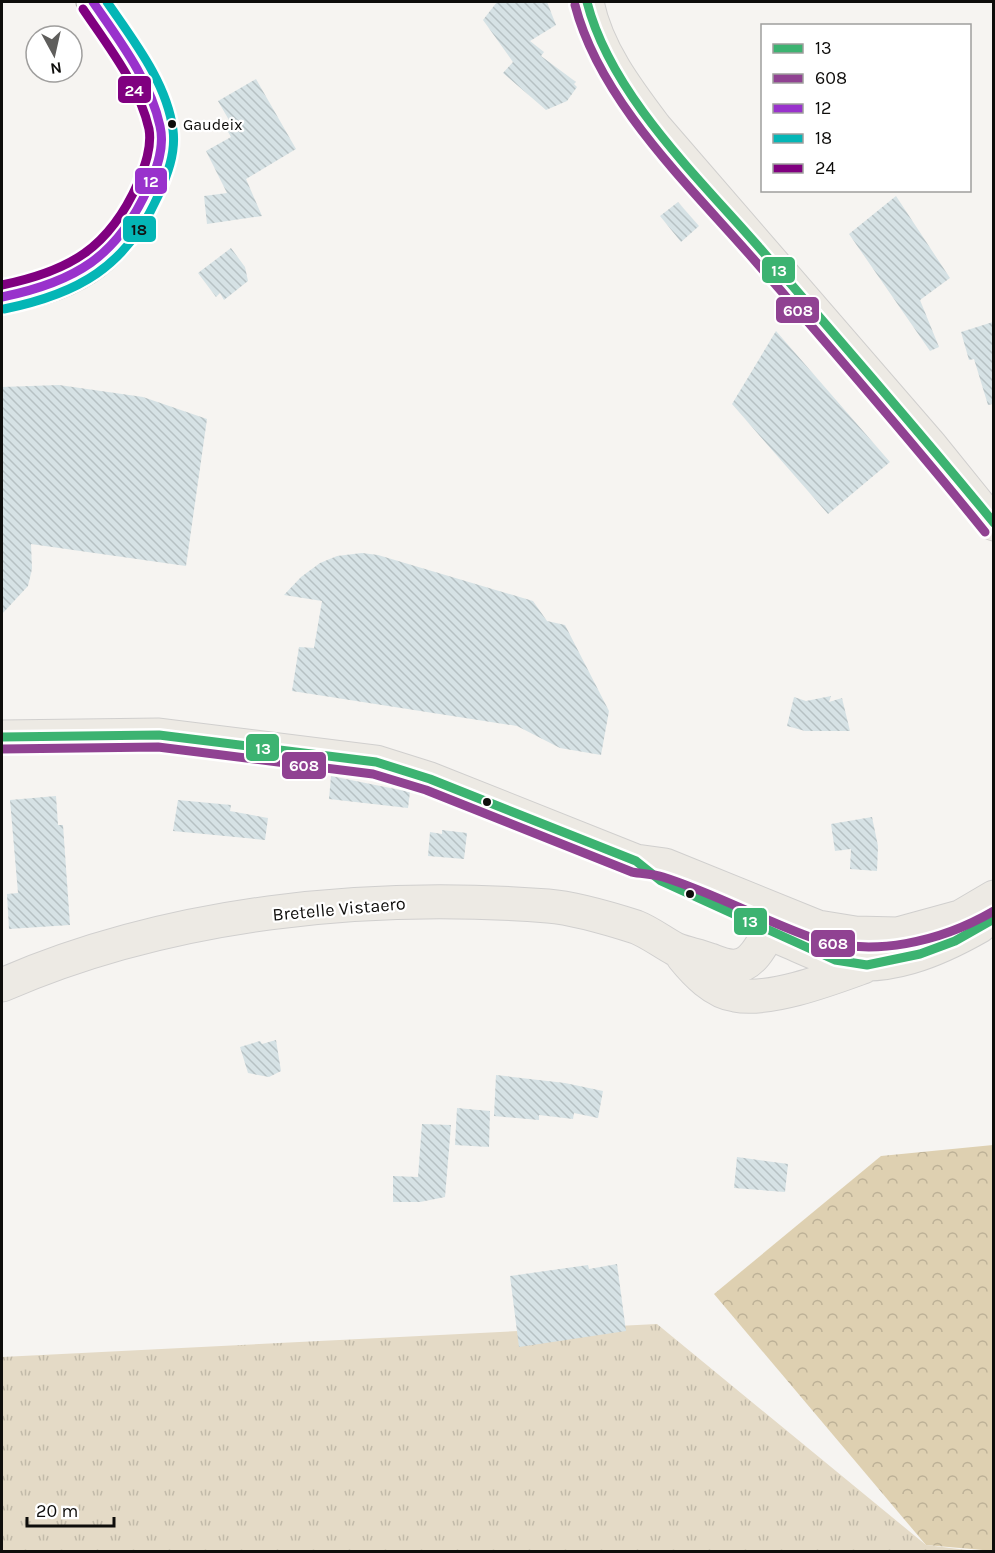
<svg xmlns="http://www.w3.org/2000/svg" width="995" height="1553" viewBox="0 0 995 1553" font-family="Karla,sans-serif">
<defs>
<pattern id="grass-tufts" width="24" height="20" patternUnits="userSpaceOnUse" patternTransform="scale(1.5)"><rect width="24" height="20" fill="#e4dac6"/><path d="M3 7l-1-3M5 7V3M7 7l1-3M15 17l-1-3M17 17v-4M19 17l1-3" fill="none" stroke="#c2baa9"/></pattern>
<pattern id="forest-crowns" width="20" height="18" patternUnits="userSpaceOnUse" patternTransform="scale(1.5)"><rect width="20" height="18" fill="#ded0b1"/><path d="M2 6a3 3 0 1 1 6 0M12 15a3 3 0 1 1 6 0" fill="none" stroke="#bdb197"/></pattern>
<pattern id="building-back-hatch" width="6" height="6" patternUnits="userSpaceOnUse" patternTransform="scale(1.5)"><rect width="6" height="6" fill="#d6e2e5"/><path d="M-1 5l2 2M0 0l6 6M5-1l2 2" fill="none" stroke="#b6c1c3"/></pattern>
</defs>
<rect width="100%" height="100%" fill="#f6f4f1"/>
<!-- grass -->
<path fill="url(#grass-tufts)" d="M657,1324l269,221 49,6 -973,1v-195z"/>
<!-- forest -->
<path fill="url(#forest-crowns)" d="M993,1145l1,406 -68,-6 -212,-251 167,-138z"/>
<!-- building -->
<path fill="url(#building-back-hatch)" d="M497,2h50l9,23 -26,16 14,11 -3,4 35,26 -2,2 3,3 -10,14 -21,9 -43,-37 10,-11 -30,-42z
M256,79l40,70 -50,30 16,37 -55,8 -3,-28 23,-3 -21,-42 25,-14 -4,-7 6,-3 -15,-26z
M896,196l54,82 -30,22 19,47 -9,4 -81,-117z
M678,202l21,24 -18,16 -21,-26z
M231,248l14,19 3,14 -24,19 -4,-7 -4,4 -18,-24z
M993,322v82l-5,1 -14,-46 -5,1 -8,-28z
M776,331l114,131 -62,52 -96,-110z
M59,385l84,12 64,22 -21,147 -155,-22 1,25 -4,17 -26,28v-227z
M362,553l16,2 155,46 14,20 18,4 44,86 -8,44 -41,-7 -43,-22 -225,-35 7,-44 15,1 8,-47 -38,-6 17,-18 19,-14 17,-7z
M831,696l-2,6 13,-4 8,33h-45l-18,-5 7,-29 12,4z
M331,776l79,16 -2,16 -79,-9z
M56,796l2,29h5l7,100 -61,4 -2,-35 11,-1 -8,-93z
M178,800l53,5 -1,6 38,7 -3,22 -92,-9z
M872,817l6,29 -1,25 -27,-2 1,-20 -16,2 -4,-27z
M442,830l25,3 -3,26 -36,-3 2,-24 12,2z
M276,1040l5,31 -12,6 -21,-4 -8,-26 20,-6 2,3z
M496,1075l69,8 38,8 -5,27 -24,-5 -1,6 -34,-4v5l-45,-4z
M457,1108l33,3 -1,36 -34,-2z
M422,1124l29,1 -6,72 -25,5h-27v-26l25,1z
M737,1157l51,7 -3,28 -51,-4z
M617,1264l9,67 -107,16 -9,-71 78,-11 1,4z"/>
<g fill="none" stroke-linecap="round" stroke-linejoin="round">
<!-- secondary casing -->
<g stroke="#b0afac" stroke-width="35">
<path id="secondary" d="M2,297c75,-12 121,-42 149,-115 7,-18 14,-37 9,-57 -9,-42 -44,-88 -67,-123"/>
</g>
<!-- primary casing -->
<g stroke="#d0cfce" stroke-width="35">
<path id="primary" d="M587,2c9,47 40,88 68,125l276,319 63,78
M2,737l157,-2 217,27 54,17 206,82 29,4 153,62 37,6 43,1 62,-17 34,-20
M783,939c17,7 34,16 52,21 49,14 103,-10 145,-34
M683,957c13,16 31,35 52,38 34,7 95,-16 128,-28
M2,985c168,-73 364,-93 546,-79 25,2 63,13 88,21 13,5 26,15 39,22 11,5 23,6 35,11 8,3 16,7 26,6 16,-1 26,-21 33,-34l24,-1 20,6"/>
</g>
<!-- secondary -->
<use href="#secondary" stroke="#fefdfd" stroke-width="33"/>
<!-- primary -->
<use href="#primary" stroke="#edeae4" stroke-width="33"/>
<!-- bus-1 casing -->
<g stroke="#fff" stroke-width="14">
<path id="bus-1" d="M587,2c24,94 114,178 177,251 77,89 155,178 230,270
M2,737l157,-2 217,27 54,17 206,82 25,20 174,79 32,5 53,-11 35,-13 39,-22"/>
</g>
<!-- bus-2 casing -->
<g stroke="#fff" stroke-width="14">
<path id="bus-2" d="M575,5c25,97 116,182 181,257 77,89 155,178 229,270
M2,749l156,-2 215,27 53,16 206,82c10,2 21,2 31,5 51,16 99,43 150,61 59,20 128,4 181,-27"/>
</g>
<!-- bus-3 casing -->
<g stroke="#fff" stroke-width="14">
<path id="bus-3" d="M2,297c73,-15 115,-40 146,-109 9,-19 17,-41 12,-62 -10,-46 -41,-86 -67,-124"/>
</g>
<!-- bus-4 casing -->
<g stroke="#fff" stroke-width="14">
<path id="bus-4" d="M4,309c74,-15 122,-42 154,-113 9,-20 18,-43 15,-66 -6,-47 -40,-90 -66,-128"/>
</g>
<!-- bus-5 casing -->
<g stroke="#fff" stroke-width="14">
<path id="bus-5" d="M2,285c68,-14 107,-37 136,-102 7,-17 14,-36 11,-54 -10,-44 -41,-83 -66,-120"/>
</g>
<!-- bus-1 -->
<use href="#bus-1" stroke="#3cb371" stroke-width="9"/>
<!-- bus-2 -->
<use href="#bus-2" stroke="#904292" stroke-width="9"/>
<!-- bus-3 -->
<use href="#bus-3" stroke="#9932cc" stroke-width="9"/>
<!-- bus-4 -->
<use href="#bus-4" stroke="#04b6b6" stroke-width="9"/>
<!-- bus-5 -->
<use href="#bus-5" stroke="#800080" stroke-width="9"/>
</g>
<!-- markers -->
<g fill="#0e0d0b" stroke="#fff" stroke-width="2">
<circle cx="172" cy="124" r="5"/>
<circle cx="487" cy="802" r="5"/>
<circle cx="690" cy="894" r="5"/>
</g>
<g text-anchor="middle" stroke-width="4.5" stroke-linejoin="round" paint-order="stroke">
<!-- bus labels -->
<g font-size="16" fill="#0e0d0b" stroke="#fff" text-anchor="start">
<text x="183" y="130">Gaudeix</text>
</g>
<!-- street labels -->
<g font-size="18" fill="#0e0d0b" stroke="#fff">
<text transform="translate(339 909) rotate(-5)" y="6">Bretelle Vistaero</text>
</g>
</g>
<g stroke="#fff" stroke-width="2">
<rect x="117" y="75" width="35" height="29" rx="6" fill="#800080"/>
<rect x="134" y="167" width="34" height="28" rx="6" fill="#9932cc"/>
<rect x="122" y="215" width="35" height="28" rx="6" fill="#04b6b6"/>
<rect x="761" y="256" width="35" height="28" rx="6" fill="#3cb371"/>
<rect x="775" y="296" width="45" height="28" rx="6" fill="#904292"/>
<rect x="245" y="733" width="35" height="29" rx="6" fill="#3cb371"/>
<rect x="281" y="751" width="46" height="29" rx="6" fill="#904292"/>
<rect x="733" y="907" width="35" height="29" rx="6" fill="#3cb371"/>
<rect x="810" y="929" width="46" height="29" rx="6" fill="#904292"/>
</g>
<g font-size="16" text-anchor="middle" font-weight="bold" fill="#fff">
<text x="134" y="96">24</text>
<text x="151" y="187">12</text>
<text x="779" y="276">13</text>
<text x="798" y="316">608</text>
<text x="263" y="754">13</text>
<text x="304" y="771">608</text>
<text x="750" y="927">13</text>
<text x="833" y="949">608</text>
</g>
<g font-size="16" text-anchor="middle" font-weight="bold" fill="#111">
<text x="139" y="235">18</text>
</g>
<!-- border -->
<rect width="995" height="1553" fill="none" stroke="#0e0d0b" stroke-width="6"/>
<!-- legend -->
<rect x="761" y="24" width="210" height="168" fill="#ffffff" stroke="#9f9e9d" stroke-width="1.5"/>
<rect x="773" y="44" width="30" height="9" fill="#3cb371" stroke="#9f9e9d" stroke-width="1.5"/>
<text x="815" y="54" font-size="18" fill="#0e0d0b">13</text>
<rect x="773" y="74" width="30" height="9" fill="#904292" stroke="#9f9e9d" stroke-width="1.5"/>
<text x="815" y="84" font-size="18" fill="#0e0d0b">608</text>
<rect x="773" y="104" width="30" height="9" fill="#9932cc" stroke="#9f9e9d" stroke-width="1.5"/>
<text x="815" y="114" font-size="18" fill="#0e0d0b">12</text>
<rect x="773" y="134" width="30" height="9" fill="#04b6b6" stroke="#9f9e9d" stroke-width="1.5"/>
<text x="815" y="144" font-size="18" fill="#0e0d0b">18</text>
<rect x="773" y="164" width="30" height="9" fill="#800080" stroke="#9f9e9d" stroke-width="1.5"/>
<text x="815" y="174" font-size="18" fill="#0e0d0b">24</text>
<!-- north arrow -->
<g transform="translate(54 54) rotate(172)"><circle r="28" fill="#ffffff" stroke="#9f9e9d" stroke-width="1.5"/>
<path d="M0-4.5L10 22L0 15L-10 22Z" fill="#5f5e5c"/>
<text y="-9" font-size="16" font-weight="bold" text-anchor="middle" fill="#0e0d0b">N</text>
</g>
<!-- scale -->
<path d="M27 1517v9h87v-9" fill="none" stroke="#0e0d0b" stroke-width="3"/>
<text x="36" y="1517" font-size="18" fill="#0e0d0b" stroke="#ffffff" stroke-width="4.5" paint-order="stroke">20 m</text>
</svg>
